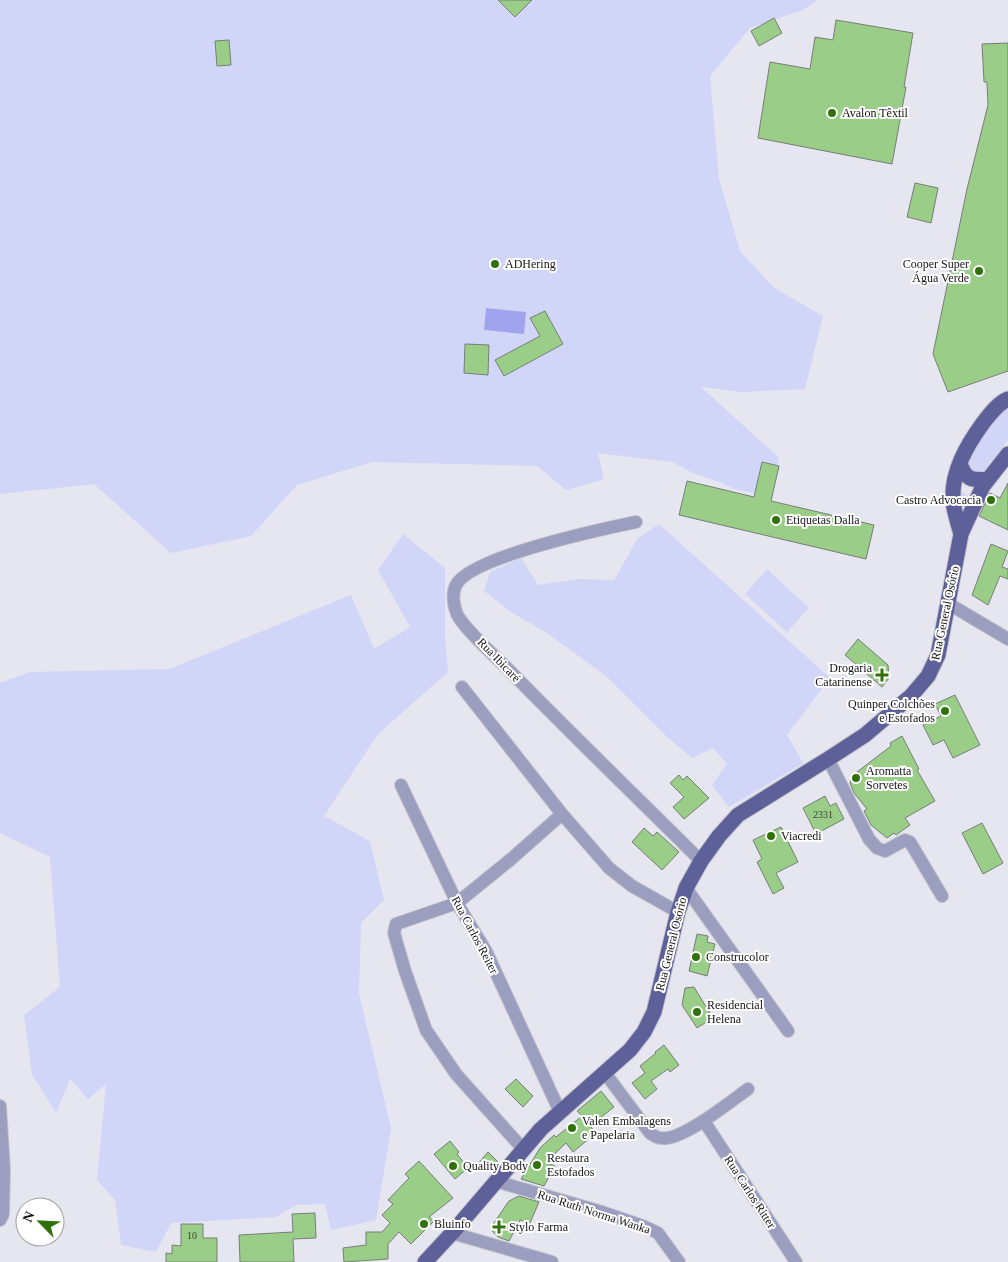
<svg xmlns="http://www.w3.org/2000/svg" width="1008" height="1262" viewBox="0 0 1008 1262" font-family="Georgia,serif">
<rect width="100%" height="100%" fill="#e5e6ef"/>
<!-- green -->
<path fill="#d1d5f8" d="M0,0h818l-15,10 -53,18 -40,48 9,103 21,72 34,37 49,28 -18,73 -63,3 -41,-5 78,71 -9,38 -36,-7 -12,-6 -29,-10 -21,-11 -74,-9 6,26 -38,11 -29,-24 -165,-4 -75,23 -46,51 -80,17 -77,-69 -94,10z
M1008,405v35l-24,30c-6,3 -9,2 -15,-2l-3,-10 35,-47z
M960,492l11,5 -9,22z
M659,524l171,154 -43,57 16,28 -74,44 -17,-22 15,-21 -14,-16 -21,10 -28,-24 -58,-58 -62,-45 -30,-17 -30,-23 6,-19 31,-14 17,27 41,-6 35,1 24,-42z
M403,534l42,34v68l3,36 -70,62 -54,82 46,25 14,59 -23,23 -2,71 32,134 -15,92 -45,10 -6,-26 -29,1 -20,12 -105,6 -15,29 -35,-7 -6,-45 -18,-20 9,-96 -18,15 -18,-20 -14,34 -24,-39 -8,-59 36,-28 -10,-130 -50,-24v-150l30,-11 139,-3 182,-74 23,54 36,-22 -32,-57z
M767,569l42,39 -22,24 -42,-38z"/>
<!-- water -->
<path fill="#a0a4ef" d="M486,308l40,4 -2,22 -40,-4z"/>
<!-- building -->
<path fill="#9acd88" stroke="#787e77" d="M498,0h34l-17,17z
M774,18l8,15 -23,13 -8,-15z
M836,20l77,13 -9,54h2l-14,77 -134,-26 12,-76 40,7 5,-32 18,3z
M229,40l2,25 -14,1 -2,-25z
M1008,43v328l-60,21 -15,-38 34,-165 21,-84 -1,-23h-3l-2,-38z
M915,183l23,5 -7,35 -24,-6z
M545,311l18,33 -59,32 -9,-16 45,-24 -10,-18z
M465,344l24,1 -1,30 -24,-2z
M762,462l17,4 -8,35 103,24 -8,34 -187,-44 8,-34 67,16z
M1008,483v47l-29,-14 11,-23 10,5z
M991,544l17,7 -6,16 6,2v10l-8,-3 -12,29 -16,-10z
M858,639l30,26 1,13 -7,9 -37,-32z
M955,695l25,50 -27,13 -9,-18 -11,5 -10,-20 18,-9 -6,-12z
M902,736l17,33 -2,1 18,31 -30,17 5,7 -14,10 -2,-2 -7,5 -16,-13 -7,-14 3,-2 -13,-16 -4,-10 3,-8 38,-29 -1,-3z
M679,775l4,5 4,-4 22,22 -25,21 -11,-12 11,-10 -14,-14z
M825,796l5,10 6,-3 8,16 -28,15 -13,-26z
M982,823l21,40 -20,11 -21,-41z
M781,827l17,35 -22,11 8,15 -11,6 -16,-32 5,-3 -9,-19z
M644,828l9,8 4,-4 22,20 -17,18 -30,-28z
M697,934l11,2 -1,6 8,2 -8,32 -18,-5z
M694,987l19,31 -16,10 -15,-23 3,-17z
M664,1045l15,20 -9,7 -2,-3 -17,12 6,8 -12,10 -13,-16 13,-10 -5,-7 16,-13 -1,-1z
M516,1079l17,17 -10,11 -18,-18z
M601,1091l13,16 -24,19 6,7 -23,19 -7,-9 -20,19 9,4 -11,20 -23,-7 19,-31 14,-13 2,2 26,-21 -5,-5z
M450,1141l9,11 -2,2 11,14 -13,11 -21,-25z
M488,1152l10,10 -7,8 -15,-4z
M419,1161l34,37 -24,19 5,4 -23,23 -12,-12 -11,12v15l-44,3 -1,-14 23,-3v-13h16l8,-9 -8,-8 11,-11 -5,-4 21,-22 -4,-4z
M519,1196l20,6 -9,21 -10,-3 -11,21 -11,-4 -5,-5 -2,-5 18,-26z
M315,1213l1,25 -23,1 1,23h-54l-1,-27 54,-3 -1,-18z
M181,1224h22v14h14v24h-51v-9l6,1v-9l9,1z"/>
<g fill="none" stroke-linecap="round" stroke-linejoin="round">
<!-- minor casing -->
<g stroke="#c4c4cc" stroke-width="14">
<path id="minor" d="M636,522c-34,7 -166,35 -180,63 -4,8 -3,20 1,29 6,14 42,46 54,58 62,64 127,126 190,189
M949,604l59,35
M462,687l100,127 47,54 23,18 46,26
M828,759l41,80 8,9 8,3 20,-11 5,2 32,54
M401,785l56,118 29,48 74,161
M686,888l102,143
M605,1073l45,60c3,2 7,5 11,5 20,4 70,-37 87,-49
M0,1106l4,63 -1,45 -3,6
M704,1121l92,141
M523,1149l-67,-75 -30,-44 -21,-59 -11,-38 2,-9 61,-21 53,-43 52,-46
M495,1181l107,31 41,14 15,7 21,29
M452,1233l100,29"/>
</g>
<!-- major casing -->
<g stroke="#c4c4cc" stroke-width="17">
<path id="major" d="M960,463c5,16 11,18 28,16
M961,534c-3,-11 -7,-22 -8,-33 -2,-29 14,-56 30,-78 7,-9 15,-20 25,-24
M425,1262l27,-29 89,-104 89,-79 14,-18 10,-20 24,-100 8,-24 15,-27 18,-25 19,-21 90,-56 37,-24 46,-39 17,-20 10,-21 23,-121 22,-48 25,-32"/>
</g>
<!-- minor -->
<use href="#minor" stroke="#9b9ebf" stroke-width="12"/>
<!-- major -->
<use href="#major" stroke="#5e609a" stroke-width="15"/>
</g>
<!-- markers -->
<g fill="#30710c" stroke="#fff" stroke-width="2">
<circle cx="832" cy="113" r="5"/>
<circle cx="495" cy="264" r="5"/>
<circle cx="979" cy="271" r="5"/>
<circle cx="991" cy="500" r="5"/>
<circle cx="776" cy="520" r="5"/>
<path d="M879.5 667.5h5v5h5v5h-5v5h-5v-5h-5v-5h5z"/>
<circle cx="945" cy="711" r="5"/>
<circle cx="856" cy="778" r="5"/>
<circle cx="771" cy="836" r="5"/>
<circle cx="696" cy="957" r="5"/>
<circle cx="697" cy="1012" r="5"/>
<circle cx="572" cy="1128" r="5"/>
<circle cx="537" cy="1165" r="5"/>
<circle cx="453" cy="1166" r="5"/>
<circle cx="424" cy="1224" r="5"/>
<path d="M496.5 1219.5h5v5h5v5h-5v5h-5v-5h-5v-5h5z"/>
</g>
<g text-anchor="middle" stroke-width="4" stroke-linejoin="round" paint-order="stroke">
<!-- number labels -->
<g font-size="10" fill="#364233">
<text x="823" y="818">2331</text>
<text x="192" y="1239">10</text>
</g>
<!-- poi labels -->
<g font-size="12" fill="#141417" stroke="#fff" text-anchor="start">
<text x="842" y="117">Avalon Têxtil</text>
<text x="505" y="268">ADHering</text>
<text x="969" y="268" text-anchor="end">Cooper Super<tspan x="969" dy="14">Água Verde</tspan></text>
<text x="981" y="504" text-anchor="end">Castro Advocacia</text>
<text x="786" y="524">Etiquetas Dalla</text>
<text x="872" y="672" text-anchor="end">Drogaria<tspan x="872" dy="14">Catarinense</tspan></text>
<text x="935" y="708" text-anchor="end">Quinper Colchões<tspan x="935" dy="14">e Estofados</tspan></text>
<text x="866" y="775">Aromatta<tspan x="866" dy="14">Sorvetes</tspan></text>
<text x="781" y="840">Viacredi</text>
<text x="706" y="961">Construcolor</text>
<text x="707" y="1009">Residencial<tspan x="707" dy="14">Helena</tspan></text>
<text x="582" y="1125">Valen Embalagens<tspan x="582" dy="14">e Papelaria</tspan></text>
<text x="547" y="1162">Restaura<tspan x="547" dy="14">Estofados</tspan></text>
<text x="463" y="1170">Quality Body</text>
<text x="434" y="1228">Bluinfo</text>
<text x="509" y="1231">Stylo Farma</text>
</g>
<!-- street labels -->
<g font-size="12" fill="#141417" stroke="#fff">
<text transform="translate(945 613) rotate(-78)" y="4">Rua General Osório</text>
<text transform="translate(499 660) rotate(46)" y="4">Rua Ibicaré</text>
<text transform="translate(475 935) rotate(62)" y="4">Rua Carlos Reiter</text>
<text transform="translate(671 944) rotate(-76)" y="4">Rua General Osório</text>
<text transform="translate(750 1192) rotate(57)" y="4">Rua Carlos Ritter</text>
<text transform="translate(594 1212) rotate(18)" y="4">Rua Ruth Norma Wanka</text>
</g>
</g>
<!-- north arrow -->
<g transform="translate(40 1222) rotate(294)"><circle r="24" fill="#ffffff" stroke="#a1a1a2"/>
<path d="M0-4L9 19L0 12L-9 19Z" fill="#30710c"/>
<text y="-8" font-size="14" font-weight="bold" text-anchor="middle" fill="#141417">N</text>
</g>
</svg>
